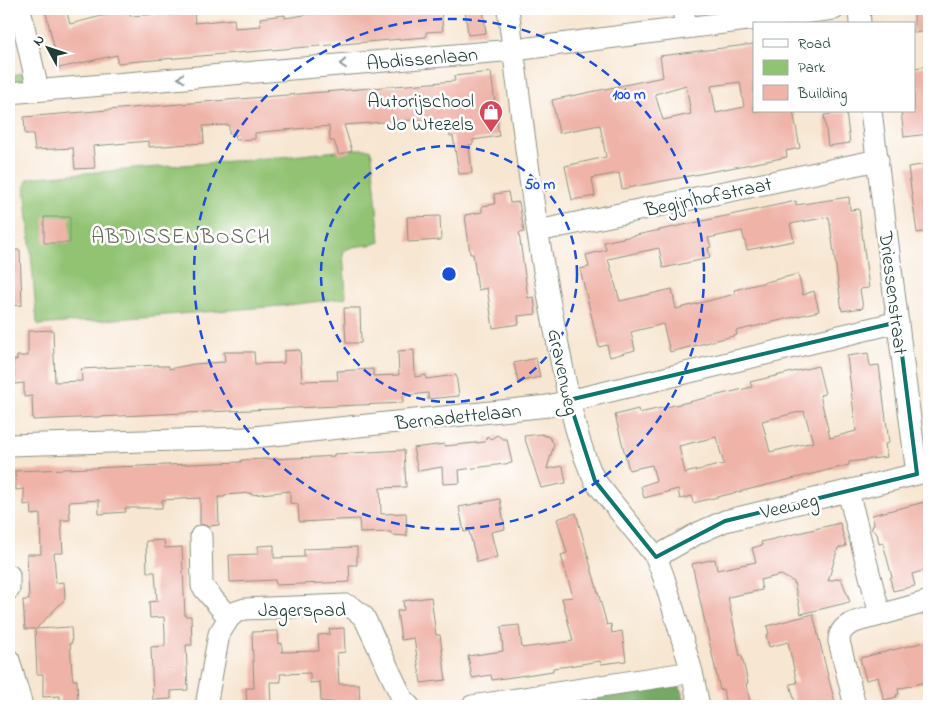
<svg xmlns="http://www.w3.org/2000/svg" width="938" height="715" viewBox="0 0 938 715" font-family="'Indie Flower',sans-serif">
<rect width="100%" height="100%" fill="#fff"/>
<filter id="ink" filterUnits="userSpaceOnUse"><feTurbulence type="fractalNoise" baseFrequency=".02" numOctaves="2"/><feDisplacementMap in="SourceGraphic" scale="10" xChannelSelector="R" yChannelSelector="G"/><feConvolveMatrix kernelMatrix="1 2 1 2 8 2 1 2 1" color-interpolation-filters="sRGB"/></filter>
<filter id="wash" filterUnits="userSpaceOnUse"><feTurbulence type="fractalNoise" baseFrequency=".0096" numOctaves="4" result="noise"/><feDisplacementMap in="SourceGraphic" scale="20" xChannelSelector="R" yChannelSelector="G"/><feGaussianBlur stdDeviation="1.12" result="paint"/><feColorMatrix in="noise" values="0 0 0 0 0 0 0 0 0 0 0 0 0 0 0 0 0 1.4 0 .05"/><feComposite in="paint" operator="in"/></filter>
<g filter="url(#wash)">
<rect width="100%" height="100%" fill="#f7e6d1"/>
<!-- green -->
<path fill="#92c373" stroke="#588054" d="M9,56l4,19 15,-3 1,8 -20,7z
M354,149h16l2,6 8,87c-12,6 -27,1 -37,10l3,43 -1,3 -64,8 -242,19 -2,-2 -12,-138 3,-6 9,-2 255,-21z"/>
<!-- forest -->
<path fill="#75a965" stroke="#4a734c" d="M663,686l17,1 6,19h-154z"/>
<g id="blocks">
<!-- building -->
<path fill="#efb3a8" fill-rule="evenodd" d="M45,9h21l4,15 36,-9v-6h24v7l45,-3v-4h19l1,14 39,-4 1,9 26,-2 -1,-8 25,-3v3l58,-9h98l2,22 -17,1v5l-309,26v-8l-58,13z
M465,9h18l3,24 -18,2z
M928,12l1,19 -15,2v-19z
M754,44v67h39l7,37 -14,3 1,6 -165,32 -3,-16 -27,5 3,18 -23,4 -7,-34 41,-9 -6,-32 -41,8 -7,-33 111,-23 -3,-21zM740,82l4,25 -28,6 -5,-27zM686,85l5,29 -28,6 -8,-26z
M929,66v68l-25,3 -3,-26h13v-43z
M491,72l8,64 -26,4v4l-4,1 3,28 -13,1 -6,-38h-3l-2,-10 -21,1 -1,-8 -82,6 8,26 -13,4 -5,-14h-4l-1,-15 -67,6 -7,1v6l-19,1 -1,-6h-6v-9l-26,1 1,17 -55,4v-6l-56,5 2,22 -20,1 -2,-21 -38,2 -2,-16h-8l-1,-17 431,-36 -1,-5z
M846,112l4,31 -22,3 -4,-31z
M929,164v67l-12,2 -9,-66z
M508,192l2,11 9,-1 5,30 -5,1 9,65 6,-1 2,17 -18,2 1,8 -26,4 -6,-40 -9,2 -5,-36h-3l-5,-39 17,-3v-6l13,-2 -1,-10z
M849,197l1,13 9,-1 7,56 3,23 -9,1 3,19 -21,3 -13,-94 -39,7 4,17 -47,9 -5,-19 -34,7 3,9 -3,1 2,10 -47,10 -4,-20 -51,11 12,42 52,-12 4,20 59,-15 -1,-4 64,-16 5,21 11,-4 5,20 -83,20 1,4 -67,17 -7,-28 -32,8 4,18 -25,7 -3,-12 -8,2 -19,-78 9,-2 -3,-12 20,-5 -2,-8 192,-41v4z
M440,216l1,24 -33,2 -1,-25z
M44,217h26v26h-26z
M9,250h11l2,55 -13,1z
M344,308h16l1,35h-15z
M53,330l2,52 27,-1 -1,-12 77,-4v1h11v3l25,-5 31,-2 -1,-10h30l1,12 29,-1v-12l16,-1 2,31 36,-1 -1,-9 36,-2v7l26,-1 -1,-24 16,-1 1,27 11,-2v4l30,-4 3,21 -31,3v-6l-25,3v7l-370,17 -1,-24 -8,1v-14l-9,1 -2,-24h4v-4h11v-25z
M868,353l2,13 9,-1 10,78 -4,1 2,13 -38,5v3l-156,38 -1,-7 -12,3 -2,-10 -34,9 -3,-12 15,-5 -4,-16 -23,5 -14,-55 23,-6 1,4 54,-12 59,-14 -2,-5 68,-16 7,28 -5,1 10,43 26,-7 -9,-75zM804,411l9,31 -43,10 -8,-31zM716,437l8,27 -39,9 -6,-27z
M536,358l4,19 -22,5 -4,-19z
M541,434l8,3 5,7 -7,25 16,-3 3,17 -25,5 -17,-52z
M497,435l6,4h4l5,24 -53,7 1,13 -17,1 -1,-17 -24,4 -5,-23 32,-4v2l40,-4 2,-6 4,3z
M404,450l2,37 -26,1 1,26 25,-1 1,23 -16,-1v-3l-31,1 -1,-14 -59,3 -1,-1 -1,-17 -8,-1v-12l-39,4v-2l-26,2v2h-7l1,28 -11,1 -8,-2v-26l-38,2v8h-37l1,4 -27,2v-14l-30,2 1,18h-9l2,33h-9l2,30 8,-1 1,17 -29,30 35,-2 1,16h-2l2,30 1,7h4l1,23 -18,1v-8l-17,1v-23h-6l-2,-45h-10l-2,-29h6l-2,-46h14l-1,-40 -8,1 -1,-11 -7,1v-16l-8,1 -1,-19 226,-9v-2l78,-3 15,-1v-2z
M500,499l5,30 -14,3 6,25 -20,5 -8,-31 -5,1 -5,-25z
M929,501v68l-17,5 3,12 -22,5 -3,-13 2,-1 -9,-34 -4,1 -2,-11 -6,-4 3,-5 -2,-9z
M576,513l31,112 4,-1 1,9 10,-2 4,30 -25,3 -1,-3 -31,5 -16,2v3l-61,9 -1,-5 -19,3 -4,-22 35,-5 -2,-24 18,-2 3,23 51,-7 -11,-43 11,-1 -12,-42 6,-2 -10,-34z
M840,523l6,23 -8,2 -10,33 13,-3 9,24 -49,12 -7,-32 -13,-7 -21,5 2,10 -34,7 12,59h2l6,27 -2,1 5,22h-25l-3,-17 -3,1 -28,-126 23,-5 2,11 39,-8 -4,-14 10,-3 -1,-3z
M164,540l1,8 17,-1 3,69h6l1,29h-6l2,45 -17,1v8l-18,1 -2,-53 14,-1v-14l-1,-15 -14,1 -1,-16 8,-1 -1,-15 -1,-14h-8l-1,-31z
M274,545v13l30,-1v-8l53,-2v18h-8l1,17 -74,3 -1,-5 -45,2 -1,-27 29,-1v-8z
M431,597l5,38h4l6,45 -25,3 -7,-45 -13,2 -4,-29 7,-1 -1,-9z
M813,614l15,62 8,30h-40l-6,-22 7,-1 -9,-41 -19,5 -3,-12 3,-1 -2,-8z
M344,628l1,24 -8,1 2,31h20l1,22h-29v-4h-10l-1,-20 -10,1v-10l-30,1 1,8h-11l1,24h-24l-1,-18h8l-2,-56 26,-1 1,13 3,-1v9l37,-1 -1,-16 12,-1 -1,-5z
M925,642l4,15v24l-31,8 1,5 -3,1 1,2 -13,3 -6,-23 -12,3 -6,-22z"/>
</g>
</g>
<g filter="url(#ink)">
<use href="#blocks" fill-opacity="0" stroke="#8b9282" stroke-width="1"/>
<g fill="none" stroke-linecap="round" stroke-linejoin="round">
<!-- minor casing -->
<g stroke="#8b9282" stroke-width="23">
<path id="minor" d="M20,9l18,81
M508,9c15,114 27,228 51,341 9,44 16,90 36,131l61,76 8,21 28,94 7,34
M683,9l3,19
M859,9l1,15
M9,93l505,-43 320,-41
M871,111l46,363
M538,231l340,-71
M9,445l236,-7 303,-32 350,-84
M848,491l32,124c-15,5 -41,6 -41,26l16,65
M201,536l1,50 27,32
M656,557l42,-24 27,-12 204,-50
M9,575v14
M880,615l49,-14
M9,660l13,46
M206,706l13,-72 10,-16 7,-6 9,-3 101,-4 7,3 11,9 39,83 6,6
M472,706l220,-34"/>
</g>
<!-- minor -->
<use href="#minor" stroke="#fff" stroke-width="21"/>
</g>
<!-- one-way arrows -->
<defs><path id="oneway-chevron" d="M-2-3.5L2.5 0L-2 3.5" fill="none" stroke-width="1.6" stroke-linecap="round" stroke-linejoin="round" transform="scale(1.25)"/></defs>
<g stroke="#8f9e9a">
<use href="#oneway-chevron" transform="translate(343 64) rotate(175)"/>
<use href="#oneway-chevron" transform="translate(181 78) rotate(175)"/>
</g>
</g>
<!-- marked area -->
<path fill="none" stroke="#0f766e" stroke-width="4" stroke-linejoin="round" d="M898,322l19,152 -192,47 -69,36 -61,-76 -26,-81z"/>
<!-- distance rings -->
<g fill="none" stroke="#1d4ed8" stroke-width="2.5" stroke-dasharray="9 6">
<circle cx="449" cy="274" r="128"/>
<circle cx="449" cy="274" r="255"/>
</g>
<!-- icons -->
<defs>
<g id="shop-pin" transform="scale(1.25)"><path d="M0 17L-7.5 6A9.5 9.5 0 1 1 7.5 6Z" fill="#d1495b" stroke="#fff"/><path d="M-5-2.5h2.3a2.7 3.5 0 0 1 5.4 0H5L5.5 6h-11ZM-1.5-2.5h3a1.5 2.3 0 0 0-3 0Z" fill="#fff"/></g>
</defs>
<g fill-rule="evenodd">
<use href="#shop-pin" x="491" y="112"/>
</g>
<g text-anchor="middle" stroke-width="5" stroke-linejoin="round" paint-order="stroke">
<!-- street labels -->
<g font-size="20" fill="#1f3d34" stroke="#fff">
<text transform="translate(422 58) rotate(-5)" y="7">Abdissenlaan</text>
<text transform="translate(708 196) rotate(-12)" y="7">Begijnhofstraat</text>
<text transform="translate(894 293) rotate(83)" y="7">Driessenstraat</text>
<text transform="translate(564 372) rotate(78)" y="7">Gravenweg</text>
<text transform="translate(458 416) rotate(-6)" y="7">Bernadettelaan</text>
<text transform="translate(789 505) rotate(-14)" y="7">Veeweg</text>
<text x="302" y="616">Jagerspad</text>
</g>
<!-- poi labels -->
<g font-size="20" fill="#1f3d34" stroke="#fff" text-anchor="end">
<text x="474" y="107">Autorijschool<tspan x="474" dy="23">Jo Wtezels</tspan></text>
</g>
<!-- neighbourhood labels -->
<g font-size="21" letter-spacing="1" fill="#68665d" stroke="#fff">
<text x="181" y="243">ABDISSENBOSCH</text>
</g>
</g>
<circle cx="449" cy="274" r="8" fill="#1d4ed8" stroke="#fff" stroke-width="2.5"/>
<g font-size="15" text-anchor="middle" font-weight="bold" fill="#1d4ed8" stroke="#fff" stroke-width="5" stroke-linejoin="round" paint-order="stroke">
<text x="629" y="99">100 m</text>
<text x="540" y="189">50 m</text>
</g>
<!-- margin -->
<rect width="938" height="715" fill="none" stroke="#fff" stroke-width="30"/>
<!-- legend -->
<rect x="753" y="22" width="162" height="90" fill="#ffffff" stroke="#a5b1ae"/>
<rect x="763" y="39" width="25" height="8" fill="#ffffff" stroke="#a5b1ae"/>
<text x="798" y="48" font-size="15" fill="#1f3d34">Road</text>
<rect x="763" y="60" width="25" height="15" fill="#92c373" stroke="#a5b1ae"/>
<text x="798" y="72" font-size="15" fill="#1f3d34">Park</text>
<rect x="763" y="85" width="25" height="15" fill="#efb3a8" stroke="#a5b1ae"/>
<text x="798" y="98" font-size="15" fill="#1f3d34">Building</text>
<!-- north arrow -->
<g transform="translate(48 48) rotate(310)" stroke="#ffffff" stroke-width="4" paint-order="stroke">
<path d="M0-4L9 19L0 12L-9 19Z" fill="#1f3d34"/>
<text y="-8" font-size="14" font-weight="bold" text-anchor="middle" fill="#1f3d34">N</text>
</g>
</svg>
